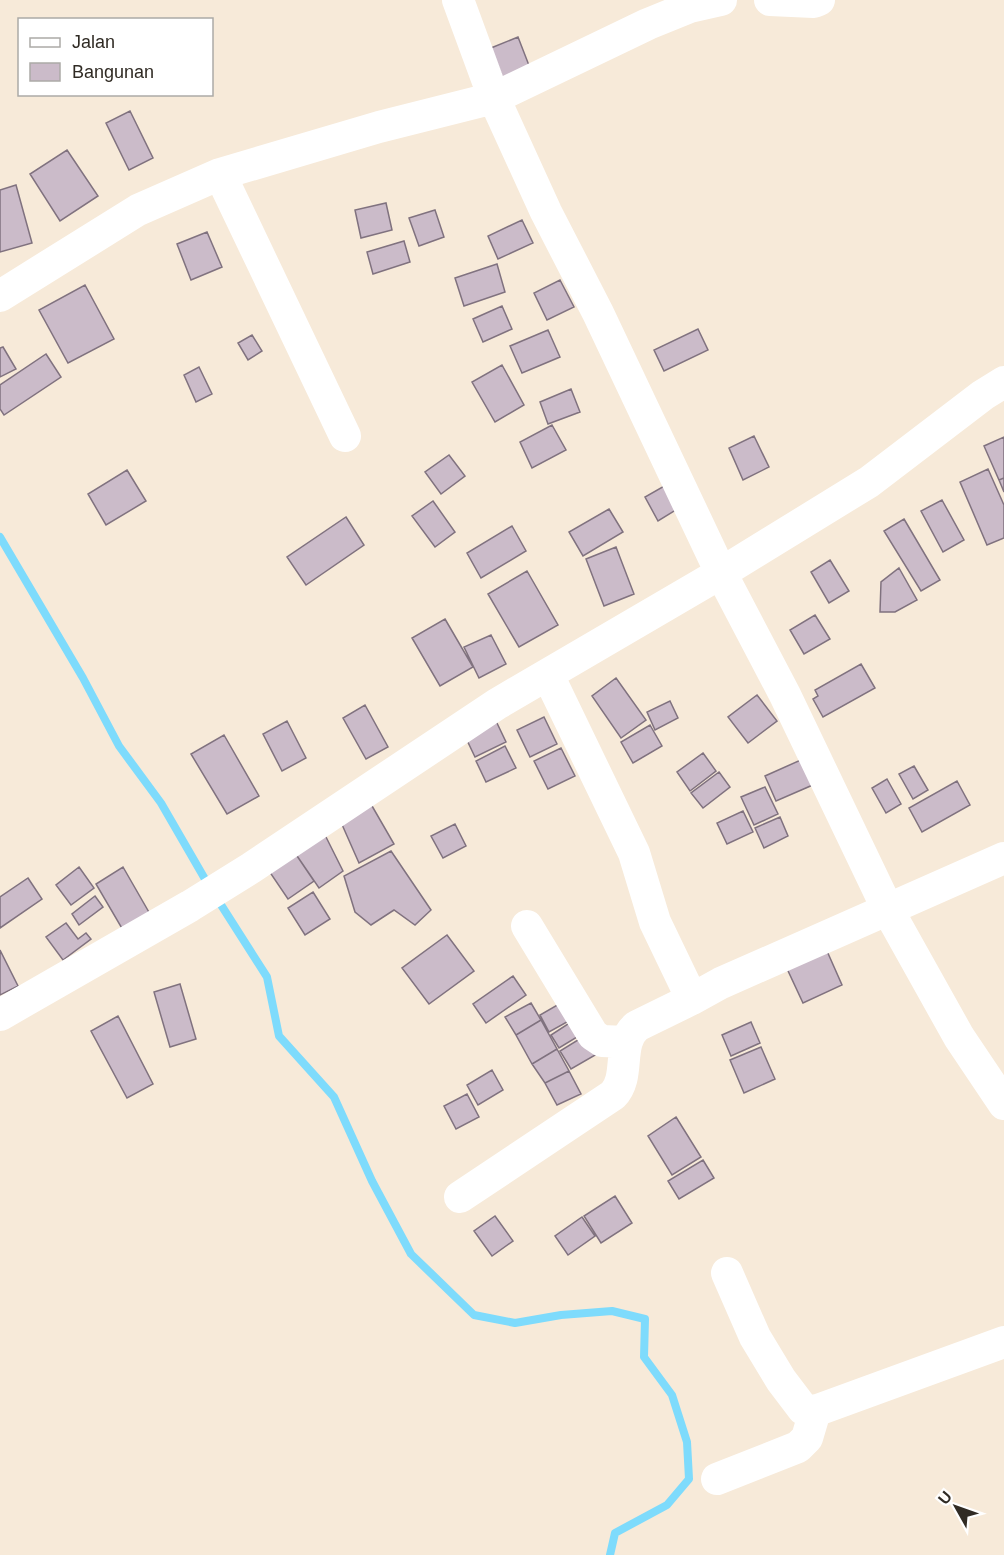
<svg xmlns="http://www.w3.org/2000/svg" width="1004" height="1555" viewBox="0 0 1004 1555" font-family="Helvetica,sans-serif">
<rect width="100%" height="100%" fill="#f7ead9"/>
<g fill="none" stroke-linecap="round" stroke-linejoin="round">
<!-- stream -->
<path stroke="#7edbfc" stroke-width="8" d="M0,537l83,141 36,68 42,57 48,83
M216,897l51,80 12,59 55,61 38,84 39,73 63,61 41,8 46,-8 51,-4 33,8 -1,38 28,38 15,47 2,37 -22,26 -52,28 -5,22"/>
</g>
<!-- building -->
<path fill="#cbbbc9" stroke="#80727f" stroke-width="1.5" d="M518,37l12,31 -27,11 -12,-31z
M130,111l23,47 -24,12 -23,-47z
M67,150l31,46 -38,25 -30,-47z
M16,185l16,58 -32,9v-62z
M386,203l6,27 -31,8 -6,-28z
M435,210l9,27 -25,9 -10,-28z
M522,220l11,23 -35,16 -10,-23z
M207,232l15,35 -31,13 -14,-36z
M404,241l6,21 -37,12 -6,-22z
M497,264l8,28 -41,14 -9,-28z
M560,280l14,27 -27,13 -13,-27z
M85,285l29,54 -46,24 -29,-53z
M502,306l10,23 -29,13 -10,-23z
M698,329l10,21 -44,21 -10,-21z
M548,330l12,27 -38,16 -12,-27z
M252,335l10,16 -14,9 -10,-17z
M3,347l13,22 -16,8v-29z
M46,354l15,23 -57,38 -4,-6v-24z
M502,365l22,40 -29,17 -23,-40z
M199,367l13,27 -16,8 -12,-27z
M571,389l9,23 -32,12 -8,-22z
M552,425l14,25 -34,18 -12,-26z
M754,436l15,31 -26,13 -14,-32z
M1004,437v41l-5,2 -15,-34z
M449,455l16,21 -24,18 -16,-22z
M988,469l16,36v33l-17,7 -27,-63z
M127,470l19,31 -40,24 -18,-31z
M1004,478v14l-5,-12z
M666,485l13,23 -21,13 -13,-24z
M942,500l22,40 -21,12 -22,-41z
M433,501l22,31 -20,15 -23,-31z
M609,509l14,23 -40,24 -14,-24z
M346,517l18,28 -58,40 -19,-28z
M904,519l36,61 -19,11 -37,-60z
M512,526l14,25 -45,27 -14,-25z
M616,547l18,47 -30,12 -18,-47z
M830,560l19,31 -20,12 -18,-31z
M899,568l18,32 -22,12h-15l1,-30z
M527,571l31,54 -39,22 -31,-53z
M815,615l15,24 -26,15 -14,-24z
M445,619l28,48 -33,19 -28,-48z
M491,635l15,29 -27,14 -15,-31z
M861,664l14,24 -52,29 -10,-18 5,-3 -3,-6z
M616,678l30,42 -25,18 -29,-42z
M757,695l20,26 -29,22 -20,-26z
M670,701l8,17 -23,12 -8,-18z
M365,705l23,42 -22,12 -23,-41z
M544,717l13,27 -27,13 -13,-27z
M287,721l19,37 -24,13 -19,-37z
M496,721l10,21 -31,15 -10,-21z
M650,725l12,21 -29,17 -12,-21z
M224,735l35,61 -32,18 -36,-60z
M505,746l11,22 -30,14 -10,-21z
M561,748l14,28 -27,13 -14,-28z
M703,753l13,18 -26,20 -13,-19z
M803,759l12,25 -39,17 -11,-25z
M914,766l14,24 -15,9 -14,-25z
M719,772l11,15 -27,21 -12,-15z
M887,779l14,25 -15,9 -14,-25z
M957,781l13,24 -48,27 -13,-24z
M765,787l13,27 -24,11 -13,-28z
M368,799l26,45 -35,19 -19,-43z
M743,811l10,21 -26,12 -10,-21z
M780,817l8,19 -24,12 -9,-20z
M455,824l11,22 -23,12 -12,-22z
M323,831l20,40 -24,17 -26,-38z
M293,850l21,31 -26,18 -21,-31z
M391,851l40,59 -16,15 -21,-15 -23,15 -16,-13 -11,-36z
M79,867l15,21 -23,17 -15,-20z
M123,867l31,54 -27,16 -31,-53z
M28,878l14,21 -42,29v-31z
M313,892l17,27 -25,16 -17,-27z
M95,896l8,11 -24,18 -7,-11z
M66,923l12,16 8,-6 5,6 -28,21 -17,-23z
M447,935l27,36 -45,33 -27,-36z
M823,942l19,43 -39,18 -20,-43z
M0,950l18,36 -18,9z
M513,976l13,19 -40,28 -13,-19z
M180,984l16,55 -26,8 -16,-55z
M566,1000l10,17 -27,15 -9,-17z
M531,1003l10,17 -25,15 -11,-18z
M118,1016l35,68 -26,14 -36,-67z
M541,1020l16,29 -25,15 -16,-29z
M574,1020l8,14 -23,14 -8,-13z
M751,1022l9,21 -29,13 -9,-21z
M586,1035l11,19 -26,15 -11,-18z
M761,1047l14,32 -31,14 -14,-33z
M557,1049l12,22 -24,12 -13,-19z
M492,1070l11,20 -25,15 -11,-20z
M569,1071l12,23 -24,11 -12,-22z
M467,1094l12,23 -23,12 -12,-23z
M676,1117l25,40 -29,18 -24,-39z
M703,1160l11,18 -35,21 -11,-18z
M615,1196l17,27 -31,20 -17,-27z
M495,1216l18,25 -21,15 -18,-25z
M582,1217l13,19 -27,19 -13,-19z"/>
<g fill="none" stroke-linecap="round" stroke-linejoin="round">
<!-- minor -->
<path stroke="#fff" stroke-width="32" d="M458,0l36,98 52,114 52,101 123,260 64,122 103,215 71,127 45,67
M770,0l44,2 5,-2
M220,174l125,262
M0,296l138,-86 82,-36 159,-47 115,-29 154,-74 42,-17 31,-7
M548,675l86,178 21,69 37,77 29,-16 283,-125
M527,926l66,109 9,6 24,1
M0,1015l190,-109 61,-38 246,-164 224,-131 148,-91 114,-87 21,-13
M460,1197l153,-102c18,-18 3,-52 24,-69l55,-27
M727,1273l28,64 26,43 22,29 12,2 189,-69
M717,1479l81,-32 9,-9 8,-27"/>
</g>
<!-- legend -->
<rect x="18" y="18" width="195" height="78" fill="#ffffff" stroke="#acaaa7" stroke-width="1.5"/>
<rect x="30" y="38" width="30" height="9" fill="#ffffff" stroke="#acaaa7" stroke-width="1.5"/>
<text x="72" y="48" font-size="18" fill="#302b24">Jalan</text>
<rect x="30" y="63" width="30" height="18" fill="#cbbbc9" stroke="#acaaa7" stroke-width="1.5"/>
<text x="72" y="78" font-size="18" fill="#302b24">Bangunan</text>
<!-- north arrow -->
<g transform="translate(956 1507) rotate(310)" stroke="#ffffff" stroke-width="4.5" paint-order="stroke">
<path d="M0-4.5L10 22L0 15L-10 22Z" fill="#302b24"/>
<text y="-9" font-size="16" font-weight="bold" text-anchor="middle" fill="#302b24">U</text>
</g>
</svg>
